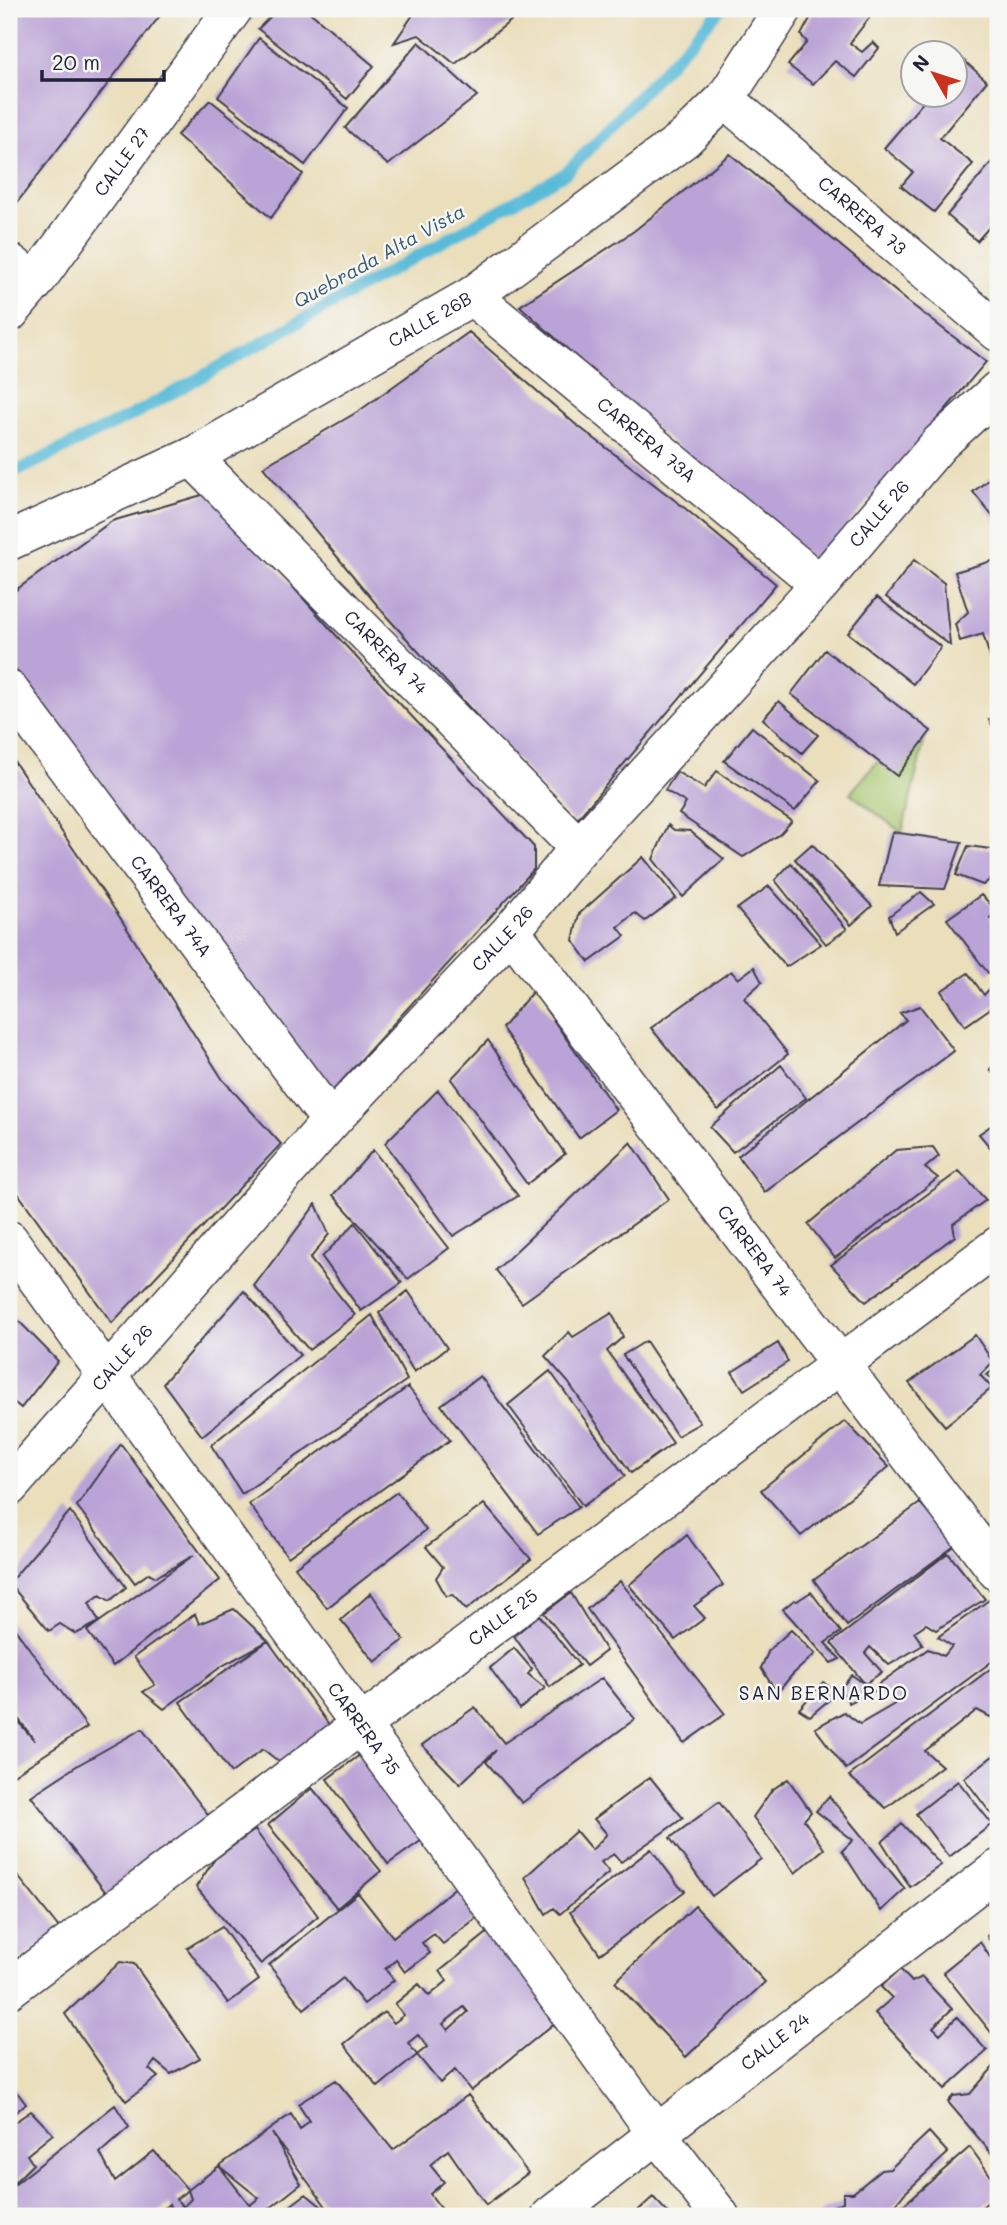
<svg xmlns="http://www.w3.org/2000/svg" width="1007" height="2225" viewBox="0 0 1007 2225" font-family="Mali,sans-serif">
<rect width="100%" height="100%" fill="#f6f6f2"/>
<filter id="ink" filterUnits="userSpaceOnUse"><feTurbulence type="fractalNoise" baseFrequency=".0143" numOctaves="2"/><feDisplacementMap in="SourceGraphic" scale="14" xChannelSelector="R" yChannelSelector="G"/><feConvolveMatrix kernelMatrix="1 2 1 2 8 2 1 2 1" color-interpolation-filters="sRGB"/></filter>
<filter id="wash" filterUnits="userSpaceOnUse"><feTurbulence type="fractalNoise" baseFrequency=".00686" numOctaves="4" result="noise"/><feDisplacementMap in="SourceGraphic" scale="28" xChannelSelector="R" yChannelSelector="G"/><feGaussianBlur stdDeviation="1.57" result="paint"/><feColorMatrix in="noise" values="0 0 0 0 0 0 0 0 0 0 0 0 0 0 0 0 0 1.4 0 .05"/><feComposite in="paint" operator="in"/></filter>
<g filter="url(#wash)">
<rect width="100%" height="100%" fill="#eadebb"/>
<!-- green -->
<path fill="#a7c66d" stroke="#647454" stroke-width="2" d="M925,738l-23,95 -52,-40 28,-32 18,14z"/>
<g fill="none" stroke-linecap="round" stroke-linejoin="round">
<!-- stream -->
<path stroke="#5abbd9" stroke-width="12" d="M9,475l131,-64 426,-238 155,-164"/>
</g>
<g id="blocks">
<!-- building -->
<path fill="#baa3d6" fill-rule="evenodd" d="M9,9h156l-156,204z
M278,9h28l68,57 -27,33 -89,-70z
M417,9h109l-71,55 -36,-29 -25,8z
M825,9h51l-26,34 12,9 11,-10 6,6 -23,29 -21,-16 -22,23 -25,-19 19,-23 -6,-7 13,-24 9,4z
M259,38l89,70 -43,57 -87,-68z
M419,42l58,54 -89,69 -43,-37z
M961,58l26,23 -47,57 33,26 -39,48 -33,-26 12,-14 -29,-24 46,-54h25v-28z
M210,100l93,74 -32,44 -94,-83z
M730,154l176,146 80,62 -170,200 -167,-139 -129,-117 114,-75z
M992,162l6,5v50l-21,24 -30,-26z
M998,242v16l-7,-7z
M469,332l105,91 107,82 95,79 -202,239 -187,-206 -124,-150 96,-56z
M998,472v51l-25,-31z
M209,493l135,151 190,203v22l-207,228 -89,-109 -229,-328v-65l103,-74z
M998,559v107l-5,1 -10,-33 -23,7 -5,-17 13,-12 -13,-40z
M914,560l30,23 6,62 -64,-48z
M877,597l64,50 -28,37 -65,-51z
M825,650l106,81 -34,45 -106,-82z
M779,701l39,34 -16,18 -39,-34z
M998,715v23l-9,-19z
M752,727l68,54 -25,30 -71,-50z
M9,754l110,162 104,164 58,64 -169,179 -103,-142z
M717,771l75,50 -12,13 -37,23 -64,-43 7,-11 -21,-13 12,-18 27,16z
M668,825l6,5 16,1 34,28 -41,38 -30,-38z
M892,832l70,10 -17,47 -66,-3z
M812,844l60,62 -21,19 -56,-66z
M968,846l30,4v23l-15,12 -27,-10z
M643,857l33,41 -31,23 -10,-8 -17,14 7,9 -36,26 -16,-22 6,-26z
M791,863l56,66 -21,15 -51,-64z
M769,886l52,58 -35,23 -49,-58z
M921,892l13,12 -39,28 -6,-16z
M981,895l16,15 -7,8 8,7v41l-10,7 -41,-54z
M754,967l8,15 -18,16 44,56 -70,56 -67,-82 80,-57 7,8z
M968,973l16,22 9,-10 5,3v15l-33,23 -24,-35z
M533,991l83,119 -37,28 -77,-110z
M920,1006l34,45 -189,141 -27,-36 168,-136 -6,-7z
M488,1040l77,114 -38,30 -76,-105z
M998,1061v19l-8,-11z
M781,1065l25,33 -73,54 -23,-25z
M438,1090l80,106 -65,40 -68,-93z
M998,1121v36l-19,-23z
M631,1142l38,57 -147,104 -26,-33z
M933,1147l6,9 -14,12 13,10 -103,80 -27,-34 88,-74z
M373,1150l76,98 -41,31 -75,-84z
M959,1171l27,29 -33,24 2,12 -89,66 -35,-37z
M316,1204l13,30 -19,25 45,56 -46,35 -55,-64z
M355,1223l47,60 -41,28 -39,-54z
M244,1291l56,64 -98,81 -39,-53z
M408,1291l39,57 -33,24 -35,-59z
M9,1311l49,50 -37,47 -12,-10z
M612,1313l11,24 -16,14 66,92 -42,30 -63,-91 -23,-26 24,-24 4,5z
M372,1315l35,65 -165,114 -31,-49z
M975,1335l18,27 -13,13 12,13 -47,38 -36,-43z
M646,1341l54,82 -23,13 -54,-81z
M778,1343l10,19 -44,28 -12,-18z
M998,1366v16l-11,-7z
M550,1371l75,105 -42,30 -75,-101z
M480,1376l99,131 -41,27 -97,-129z
M408,1387l42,53 -162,117 -39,-53z
M845,1421l44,46 -88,69 -40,-46z
M121,1444l99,136 -107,86 -26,-35 12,-9 -23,12 -16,-10 -11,7 -40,-48 61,-72 56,76 -16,14 -10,-6 -11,8 10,19 95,-67 -38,22 -7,-4 -14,10 -58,-77z
M397,1492l29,38 -99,78 -32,-41z
M920,1503l37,41 -110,82 -33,-46z
M484,1504l47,55 -65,51 -13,-15 -7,1 -10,-18 7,-11 -17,-20z
M687,1535l36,50 -29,21 11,12 -30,22 -46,-55z
M948,1553l37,46 -49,31 -10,-6 -12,8 9,13 -34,20 -19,-18 -5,6 17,19 -17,12 -34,-41z
M620,1581l105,133 -41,29 -97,-134z
M811,1592l30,40 -16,11 15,16 -9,4 -48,-54 11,-9 3,1z
M371,1593l33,47 -29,22 -34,-42z
M571,1593l35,58 -20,15 -42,-53z
M989,1600l9,10v47l-152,112 -31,-41 29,-16 16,12 38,-22 -22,-16 52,-37 16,7 8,-10 -14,-9z
M234,1609l34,32 -46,25 -58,43 -21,-17 12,-7 -21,-28 61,-43 4,10z
M539,1615l40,50 -29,22 -36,-51z
M9,1621l78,106 -78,51v-67l26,30 -26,-35z
M791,1630l24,24 -23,21 -15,18 -16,-25 8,-18z
M268,1641l64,88 -49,36 -20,-16 -32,24 -51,-71z
M514,1648l18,21 -4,5 17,14 -25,21 -30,-41z
M998,1663v58l-21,-11 -52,41 17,15 -56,42 -37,-32z
M852,1675l22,16 -25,12 -9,-14z
M602,1678l33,41 -113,84 -36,-41 10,-12 -36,34 -38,-39 53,-38 29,36z
M823,1682l14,11 -27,23 -11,-7z
M142,1729l68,88 -102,78 -77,-99 47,-31z
M371,1747l61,86 -44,31 -61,-85z
M993,1756l5,7v54l-3,2 -31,-41z
M650,1777l33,41 -62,44 -7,-8 -13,8 8,10 -49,42 -6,-6 -8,6 -21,-37 51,-46 16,19 15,-16 -13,-15z
M788,1779l23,33 -7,8 20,29 -29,24 -42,-56 19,-27z
M958,1781l34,43 -43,33 -33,-43z
M312,1788l69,83 -44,37 -69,-83z
M829,1796l76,93 -24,22 -39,-60 11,-11 -37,-29z
M719,1802l42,57 -49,37 -42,-58z
M902,1824l39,41 -31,22 -28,-45z
M255,1830l63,86 -57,48 -65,-77 19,-28z
M651,1849l28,37 6,5 -85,63 -30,-42z
M9,1865l51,64 -51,39z
M456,1887l23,29 -36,28 -9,-10 -12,9 8,10 -25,19 -9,-12 -11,9 9,11 -30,24 -21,-26 -39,31 -35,-44 89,-72 35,44z
M695,1906l70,76 -79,75 -71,-75z
M222,1927l37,53 -31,23 -41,-55z
M998,1927v28l-11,-19z
M491,1930l71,87 -91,74 -16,-21 -15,13 -23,-28 10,-8 -9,-12 -10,8 9,12 -39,32 -34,-43 40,-32 10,11 10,-8 -9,-11 24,-20 10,12 18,-15 -7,-10zM464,2007l4,5 -20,18 -5,-6z
M980,1942l18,27v72l-55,-69z
M120,1962l14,2 66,94 -29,16 -16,-13 -6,8 9,8 -32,24 -61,-87z
M900,1969l12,13 10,-5 30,32 -19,18 7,7 17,-17 30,34 -42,38 -70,-76 17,-15 -11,-11z
M995,2065l3,4v92l-50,-59 5,-6 17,-2z
M336,2080l57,70 75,-55 60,78 -42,32 -38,-55 -18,15 14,17 -14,12 17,22h-114l-61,-83 29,51 -32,25 3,7h-97l-6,-12 -10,8 2,4h-143l-9,-12v-15l106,-84 14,22 -29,26 15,29 39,-31 34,39 -12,9 7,8 8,-8 -3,-9 31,-24 31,39 9,-7 -40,-32 72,-52 9,16 9,-9 -11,-17z
M9,2082l17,22 -17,13z
M31,2111l22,23 -26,21 6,9 -24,24v-62z
M929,2132l19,21 -44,41 -17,22h-70l6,-6 20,-8v-9h10l28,-23 9,-1z
M970,2147l28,39v8l-27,22h-80z
M306,2194l27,22h-56z
M653,2197l18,19h-39z"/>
</g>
</g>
<g filter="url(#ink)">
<use href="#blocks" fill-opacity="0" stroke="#403e4e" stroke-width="2"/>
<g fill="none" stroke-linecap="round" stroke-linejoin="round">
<!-- street casing -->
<g stroke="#403e4e" stroke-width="41">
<g id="street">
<path id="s1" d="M725,99l273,233"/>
<path d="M9,262l26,20"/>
<path id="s2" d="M472,296l348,288"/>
<path id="s3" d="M192,457l387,391"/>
<path id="s4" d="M9,690l322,431"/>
<path id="s5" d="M511,931l487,641"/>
<path id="s6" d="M9,1240l649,895 62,81"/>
<path id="s7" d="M9,1487l322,-366 180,-190 68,-83 241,-264 120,-141 58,-53"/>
<path id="s8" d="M9,1989l989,-743"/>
<path id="s9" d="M551,2216l447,-347"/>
</g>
</g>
<!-- secondary casing -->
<g stroke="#403e4e" stroke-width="41">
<g id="secondary">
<path id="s10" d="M9,313l26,-31 198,-273"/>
<path id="s11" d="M9,541l183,-84 280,-161 212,-157 41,-40 58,-90"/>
</g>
</g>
<!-- street -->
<use href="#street" stroke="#fff" stroke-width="38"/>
<!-- secondary -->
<use href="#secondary" stroke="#fff" stroke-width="38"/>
</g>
</g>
<g text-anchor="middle" stroke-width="5" stroke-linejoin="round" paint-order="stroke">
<!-- street labels -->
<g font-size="18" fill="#22223b" stroke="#f6f6f2">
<text dy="6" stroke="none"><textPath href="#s10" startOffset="189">CALLE 27</textPath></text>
<text dy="6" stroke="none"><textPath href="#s1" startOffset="180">CARRERA 73</textPath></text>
<text dy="6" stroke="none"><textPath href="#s11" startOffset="476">CALLE 26B</textPath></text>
<text dy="6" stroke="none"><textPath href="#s2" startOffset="226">CARRERA 73A</textPath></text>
<text dy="6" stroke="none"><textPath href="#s7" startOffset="1306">CALLE 26</textPath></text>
<text dy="6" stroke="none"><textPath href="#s3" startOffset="275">CARRERA 74</textPath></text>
<text dy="6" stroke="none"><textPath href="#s4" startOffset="270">CARRERA 74A</textPath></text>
<text dy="6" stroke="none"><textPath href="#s7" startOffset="738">CALLE 26</textPath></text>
<text dy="6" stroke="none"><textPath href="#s5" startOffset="402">CARRERA 74</textPath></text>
<text dy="6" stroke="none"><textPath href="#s7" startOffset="172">CALLE 26</textPath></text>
<text dy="6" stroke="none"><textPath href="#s8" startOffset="618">CALLE 25</textPath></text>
<text dy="6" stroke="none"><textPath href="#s6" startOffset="604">CARRERA 75</textPath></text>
<text dy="6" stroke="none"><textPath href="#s9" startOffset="284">CALLE 24</textPath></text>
</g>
<!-- water labels -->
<g font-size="19" font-style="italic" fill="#365872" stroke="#f6f6f2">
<text transform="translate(379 256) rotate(-29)" y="7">Quebrada Alta Vista</text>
</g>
<!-- neighbourhood labels -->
<g font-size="19" letter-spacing="2" fill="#22223b" stroke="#f6f6f2">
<text x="824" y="1700">SAN BERNARDO</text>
</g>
</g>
<!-- margin -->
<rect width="1007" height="2225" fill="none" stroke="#f6f6f2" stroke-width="35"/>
<!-- north arrow -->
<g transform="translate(934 74) rotate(309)"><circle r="33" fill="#f6f6f2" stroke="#a1a1a9" stroke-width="2"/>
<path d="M0-5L12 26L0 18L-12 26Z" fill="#c8321e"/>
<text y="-10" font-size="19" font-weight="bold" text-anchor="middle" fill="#22223b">N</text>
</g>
<!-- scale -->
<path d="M42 70v10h122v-10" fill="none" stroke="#22223b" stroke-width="3.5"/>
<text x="52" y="70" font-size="21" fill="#22223b" stroke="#f6f6f2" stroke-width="5" paint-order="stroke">20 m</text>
</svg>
